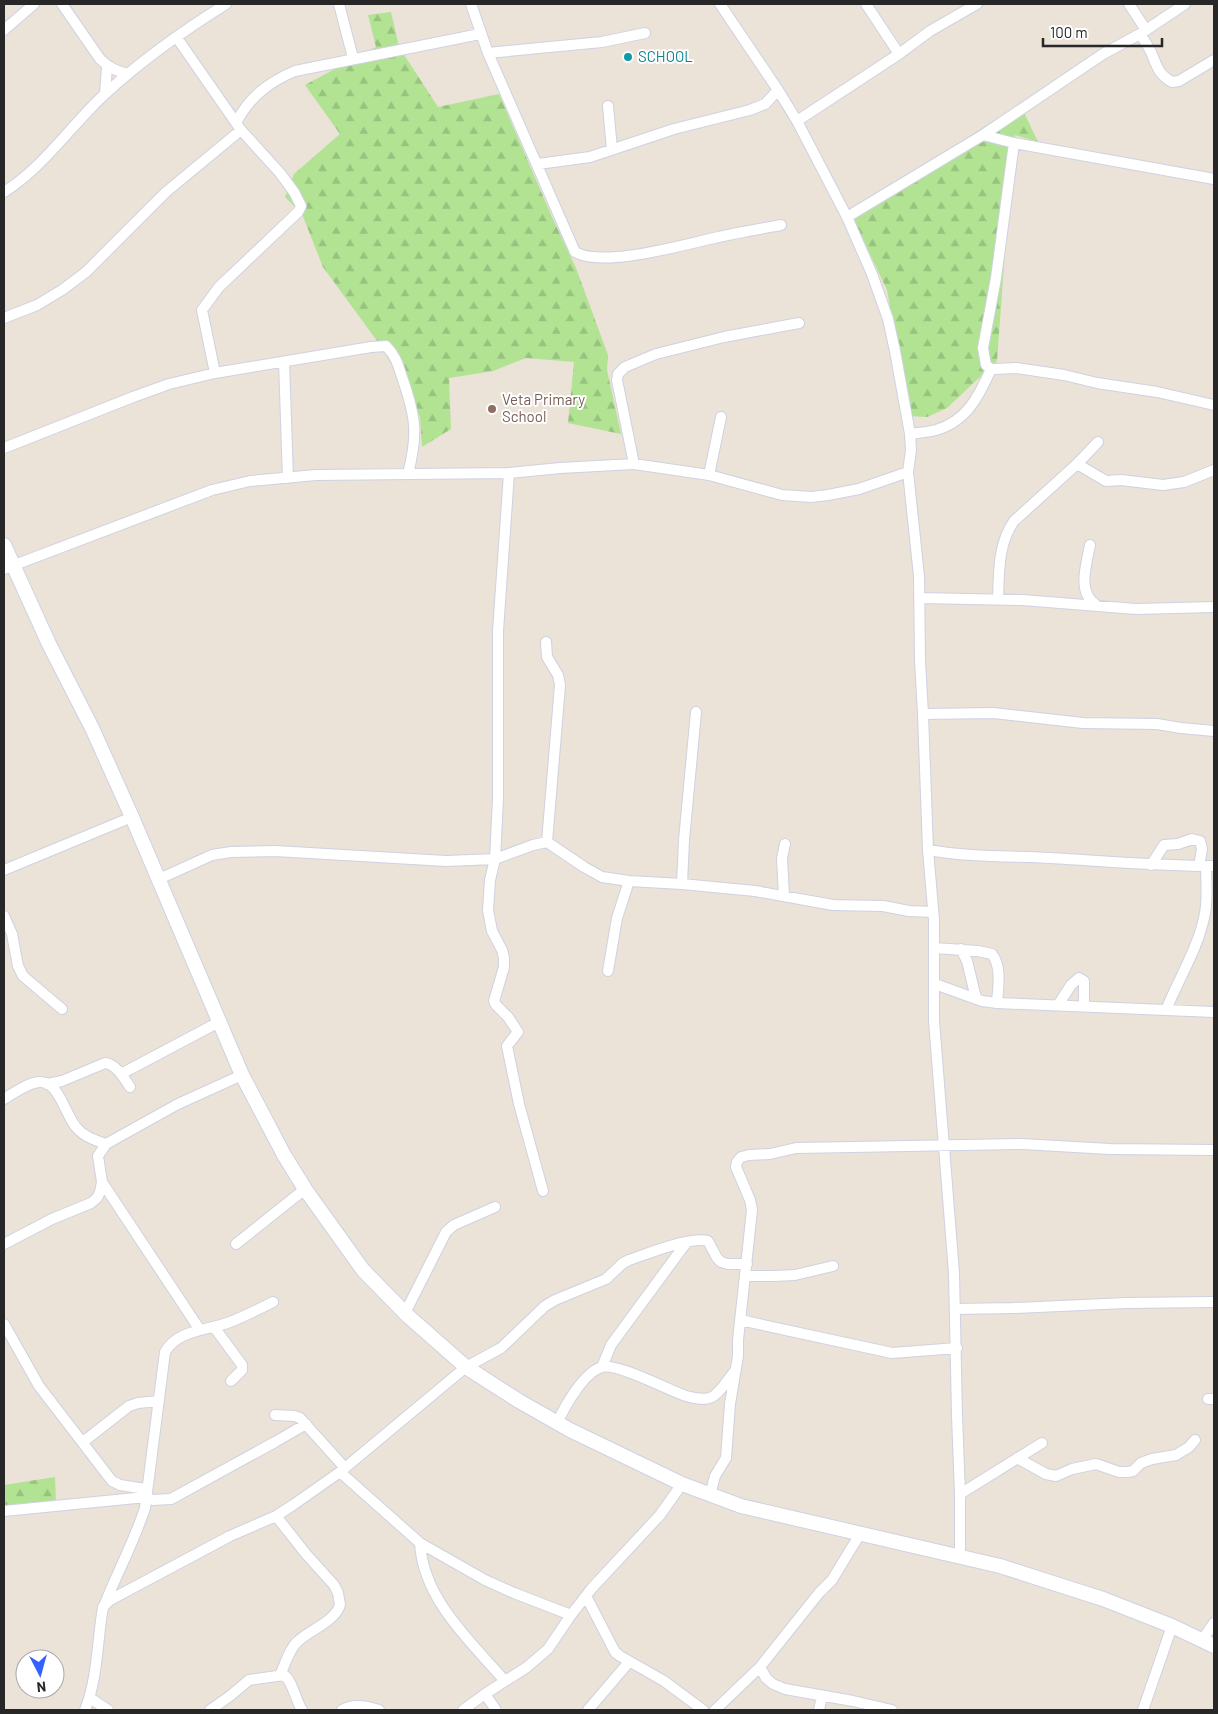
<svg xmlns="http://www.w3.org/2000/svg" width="1218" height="1714" viewBox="0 0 1218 1714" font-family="Barlow,sans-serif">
<defs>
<pattern id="forest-firs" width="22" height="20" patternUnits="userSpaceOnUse" patternTransform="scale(1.25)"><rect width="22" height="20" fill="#b1e393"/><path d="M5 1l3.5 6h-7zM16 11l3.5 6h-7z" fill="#98c37f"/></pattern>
</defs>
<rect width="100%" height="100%" fill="#ebe2d8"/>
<!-- forest -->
<path fill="url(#forest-firs)" d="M391,12l8,35 39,60 61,-13 53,123 24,51 32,87 -1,15 14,64 -53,-11 6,-61 -48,-4 -33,13 -44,7 2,51 -29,18 -2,-30 -37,-68 -60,-82 -21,-53 -17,-17 9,-23 46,-40 -35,-49 71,-38 -8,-32z
M1020,104l18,38 -23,-7 -2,7 -16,219 -50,47 -20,9 -18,-1 -22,-126 -37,-78z
M55,1477l1,26 -52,6v-24z"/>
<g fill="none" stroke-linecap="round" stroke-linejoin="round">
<!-- street casing -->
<g stroke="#ced2e1" stroke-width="12">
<path id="street" d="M62,4l38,55c9,9 17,12 28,15
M339,4l14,54
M471,4l17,49 87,199c28,16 107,-7 139,-14 22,-5 45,-9 67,-13
M720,4l58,86 19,31 50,96 25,57 16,45 7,32 15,83 1,16 -3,22 11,104 1,85 3,53 5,136 6,70v101l20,252 3,143 3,78v62
M866,4l33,50
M1129,4l17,26
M4,30l30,-26
M1140,34c4,6 8,12 11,18 6,14 7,22 21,30l7,-1 35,-21
M177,38l64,92 39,43 14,19 7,14 -3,6 -79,75 -17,23 13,63
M488,53l114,-11 43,-9
M105,94l2,-28
M608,106l4,43
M797,121l102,-67 31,-23 47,-27
M236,123c13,-26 33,-41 59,-52l185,-37
M983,135l31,8 200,36
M1014,143l-18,135 -13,70 3,17 5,4h4l21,-1 48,7 33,8 60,9 57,13
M538,164l52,-7 84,-28 76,-19 15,-6 13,-14
M4,192c41,-26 67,-67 102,-99 35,-32 80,-64 120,-89
M847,217l136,-82 120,-81 37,-20 45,-30
M4,318l33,-13 25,-15 24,-18 80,-80 75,-62
M284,362l4,116
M910,434c8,-1 18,-2 26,-4 31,-9 43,-34 55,-61
M4,448l129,-51 36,-13 46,-11 156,-26 15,-1c11,11 12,20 17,34 13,38 15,54 5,94
M634,464l-17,-84 1,-6 7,-7 31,-13 68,-17 75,-14
M1077,464l29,17 15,-1 42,5 21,-3 30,-12
M509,473l-11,158v168l-3,60 -5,21 -2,30 4,21 10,19 2,8v9l-10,34 2,4 12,12 10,15 -11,14 12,58 24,87
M709,475l12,-58
M1090,545c-4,21 -13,47 6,60
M4,569l208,-79 38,-9 66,-6 193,-2 51,-5 74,-4 75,11 73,20 29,2 17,-2 31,-6 49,-17
M919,598l103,2 114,9 78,-2
M998,599c1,-28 0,-55 16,-78l63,-57 21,-22
M546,642l1,15 11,18 2,10 -13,157
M923,714l70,-1 90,10 74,1 24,4 33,3
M928,850c40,7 81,6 122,8 55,3 109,8 164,8
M1151,865l13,-20 14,-1 14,-5 8,2 2,8 -3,17
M4,870l128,-53
M159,879l53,-24 19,-3 44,-1 171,10 49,-2 38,-14 14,-3 37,25 18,10 27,4 53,3 73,7 78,14 50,1 26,5 24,1
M682,884l2,-44 12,-128
M784,896l-2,-38 3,-14
M4,916l8,18 6,32 5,10 39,33
M934,948l44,3 14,3c10,13 6,34 5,49
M961,949l6,12 9,37
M608,971l9,-53 12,-37
M935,984l47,17 15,2 217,9
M1058,1005l13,-20 8,-7 5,3v25
M1166,1010c13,-32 33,-63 39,-97 3,-15 1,-31 1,-47
M121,1074l98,-52
M47,1084l15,-3 43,-18c11,1 19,15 25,24
M4,1099c10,-6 23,-16 35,-17 20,-2 26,33 37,45 8,10 19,13 30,17
M102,1182l98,148
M4,1244l48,-25 39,-16 6,-5 3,-6 2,-10 -4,-26 8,-12 72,-40 64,-29
M236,1244l69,-55
M746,1276h28l21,-1 38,-9
M955,1309l59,-1 112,-5 88,-1
M405,1313l41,-81 8,-7 41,-18
M740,1320l152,33 65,-5
M4,1324l35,62 73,95 8,4 26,4
M214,1327l28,38v5l-11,11
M602,1367l9,-22 75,-102
M1208,1399h6
M275,1415l19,1 6,2 45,50
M557,1423c8,-17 27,-51 45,-56 16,-4 66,23 84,29 8,2 18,5 26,1 9,-5 16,-18 23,-26
M83,1442l46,-36 9,-3 21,-2
M1017,1458l29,16 10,2 16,-7 24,-5 23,8h9l5,-1 8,-8 11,-4 24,-4 13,-8 6,-7
M340,1472l80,71 65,37 29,13 57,22
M960,1494l82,-51
M710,1495l5,-19 11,-18 4,-54 8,-48v-16l14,-130 -2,-10 -14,-33 1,-5 4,-5 8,-2 21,-1 26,-6 226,-4 88,5 104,1
M4,1511l142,-14 7,3 18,-1 104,-57 31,-18
M276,1516l30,38 28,31 4,8 2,12c-6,18 -32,25 -44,38 -8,9 -11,22 -16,32
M420,1543c3,56 50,98 85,138
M586,1596l29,56 5,4 44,25 39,29
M104,1606c13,-33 30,-64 41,-98l20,-156c13,-23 43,-21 65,-30 15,-6 29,-13 43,-20
M1202,1640l12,-17
M760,1667l6,11 7,6 12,5 68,12 39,9
M485,1694l11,16
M90,1698l18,12
M85,1710c13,-33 12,-69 18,-103l7,-7 120,-64 46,-20 17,-11 47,-33 126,-105 35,-19 44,-42 10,-6 51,-21 17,-16 6,-3c18,-6 62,-24 79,-19l9,17 4,4 7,2h19
M210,1710l20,-14 19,-16 35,-5c8,5 12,26 18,35
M342,1710c11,-7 25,-4 37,0
M463,1710l22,-16 42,-27 21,-18 23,-34 21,-27 68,-73 22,-31
M588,1710l41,-48
M715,1710l45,-43 59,-74 13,-13 28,-46
M819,1710l3,-14
M1143,1710l29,-84"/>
</g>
<!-- secondary casing -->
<g stroke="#ced2e1" stroke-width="16">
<path id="secondary" d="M4,545l45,99 43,84 40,89 110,258 42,80 21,34 58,81 45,46 58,51 53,34 51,29 112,54 59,22 259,60 103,33 69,27 42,20"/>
</g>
<!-- street -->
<use href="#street" stroke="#fff" stroke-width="10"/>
<!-- secondary -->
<use href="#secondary" stroke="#fff" stroke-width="14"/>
</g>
<!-- markers -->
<circle fill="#0f9aa8" stroke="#fff" stroke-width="2" cx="628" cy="57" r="5"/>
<circle fill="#8d6e63" stroke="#fff" stroke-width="2" cx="492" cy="409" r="5"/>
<g text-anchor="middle" stroke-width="4" stroke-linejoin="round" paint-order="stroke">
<!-- culture labels -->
<g font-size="15" fill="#0d838f" stroke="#fff" text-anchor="start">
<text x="638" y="62">SCHOOL</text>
</g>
<!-- education labels -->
<g font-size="15" fill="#785e54" stroke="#fff" text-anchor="start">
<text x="502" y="405">Veta Primary<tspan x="502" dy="17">School</tspan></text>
</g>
</g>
<!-- border -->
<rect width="1218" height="1714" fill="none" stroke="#272727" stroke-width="10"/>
<!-- north arrow -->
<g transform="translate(40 1674) rotate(174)"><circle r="24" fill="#ffffff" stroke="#a9a9a9"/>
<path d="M0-4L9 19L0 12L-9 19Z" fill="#3361fd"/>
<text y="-8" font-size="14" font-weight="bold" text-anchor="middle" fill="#272727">N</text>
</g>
<!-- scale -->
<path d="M1043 38v8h119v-8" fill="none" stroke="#272727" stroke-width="2.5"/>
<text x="1050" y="38" font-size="15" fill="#272727" stroke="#ffffff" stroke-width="4" paint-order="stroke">100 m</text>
</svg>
